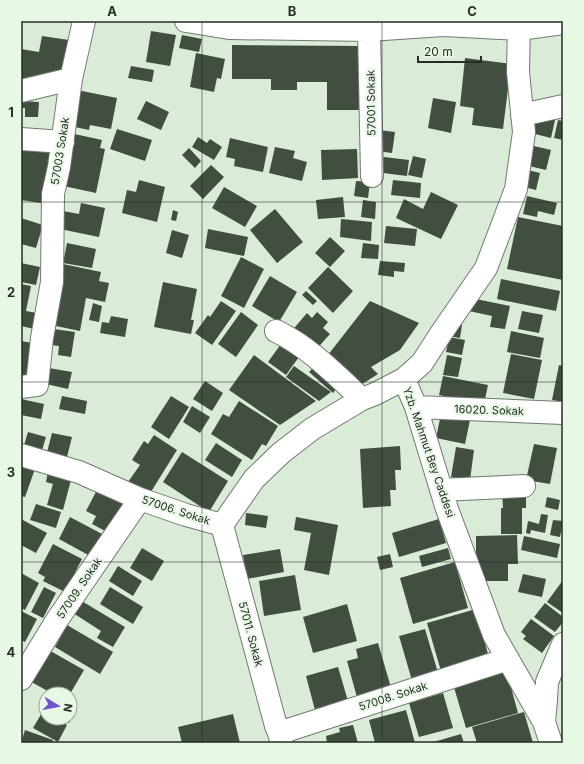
<svg xmlns="http://www.w3.org/2000/svg" width="584" height="764" viewBox="0 0 584 764" font-family="Inter,sans-serif">
<rect width="100%" height="100%" fill="#daebd8"/>
<!-- building -->
<path fill="#424f40" d="M151,31l25,4 -6,31 -24,-4z
M182,35l20,4 -3,13 -20,-4z
M42,36l27,4 -8,38 -40,10v-39l18,3z
M232,45l127,1v64h-32v-28h-30v8h-26v-11h-39z
M196,53l29,6 -4,20 -4,-1 -3,14 -24,-5z
M465,58l46,6 -8,65 -31,-4 2,-17 -14,-2z
M131,66l23,4 -2,12 -24,-4z
M77,90l40,8 -6,31 -21,-4 -1,5 -19,-4z
M433,98l23,4 -5,31 -23,-5z
M21,101l18,1 -1,15h-13v-9h-4z
M146,101l23,11 -8,18 -24,-11z
M535,116l20,4 -4,18 -20,-5z
M558,120l5,1v19l-9,-2z
M117,129l35,11 -7,21 -35,-12z
M379,130l16,2 -3,21 -16,-2z
M70,133l32,7 -2,8 5,1 -9,44 -37,-8z
M198,137l9,6 3,-4 12,8 -8,13 -22,-13z
M230,138l38,9 -5,25 -29,-6 1,-7 -9,-2z
M21,145l32,5 -8,34 -4,19 -20,-3z
M534,146l17,4 -5,20 -17,-4z
M275,147l20,4 -2,7 14,4 -5,19 -33,-8z
M189,148l12,13 -6,7 -13,-13z
M357,149l1,29 -36,2 -1,-30z
M376,156l33,4 -2,16 -32,-4z
M413,156l13,3 -4,19 -14,-3z
M211,165l13,12 -21,22 -13,-13z
M524,169l16,4 -4,17 -16,-4z
M139,180l26,7 -8,35 -35,-9 5,-23 9,2z
M393,180l28,3 -1,15 -29,-3z
M356,181l14,1 -2,16 -14,-2z
M224,187l33,19 -12,21 -33,-19z
M431,192l27,13 -17,34 -45,-21 8,-19 19,10z
M527,196l30,7 -3,12 -16,-4 -1,6 -14,-3z
M343,197l2,20 -27,2 -2,-19z
M363,200l13,2 -1,17 -14,-2z
M81,203l24,5 -6,29 -39,-8 3,-18 16,3z
M275,209l28,33 -26,21 -27,-33z
M173,210l5,2 -2,9 -5,-1z
M518,217l45,9v54l-56,-11z
M21,218l22,7 -7,23 -15,-4z
M341,219l31,3 -1,19 -31,-4z
M386,226l31,3 -2,17 -31,-3z
M208,229l40,8 -4,19 -39,-8z
M172,230l17,5 -7,23 -16,-5z
M330,237l15,14 -15,16 -15,-14z
M67,243l29,6 -4,19 -29,-5z
M363,243l16,2 -1,14 -17,-1z
M241,257l23,12 -20,39 -23,-12z
M380,261l25,2 -1,9 -10,-1v6l-16,-2z
M21,263l19,4 -4,18 -15,-3z
M63,264l38,8 -2,9 10,2 -4,19 -19,-4 -6,33 -29,-6z
M328,267l25,24 -20,22 -25,-25z
M270,276l27,16 -18,30 -27,-16z
M501,279l59,12 -4,20 -59,-12z
M163,282l34,7 -6,31h3l-3,14 -37,-7z
M21,284l10,2 -5,25 11,2 -3,16 -13,-3z
M306,291l11,10 -4,4 -11,-10z
M471,298l39,8 -5,23 -15,-2 2,-11 -23,-5z
M221,301l15,10 -24,34 -17,-12 13,-18 2,2z
M370,301l49,22 -19,27 -29,17 7,7 -19,12 -31,-31z
M93,303l9,3 -3,16 -10,-2z
M522,311l21,4 -4,18 -21,-4z
M241,312l17,13 -22,32 -18,-13z
M317,312l11,10 -5,6 7,6 -17,19 -23,-20 17,-20 5,5z
M111,316l17,3 -3,18 -25,-4 2,-11 7,1z
M451,323l11,2 -2,13 -12,-2z
M47,328l28,4 -4,25 -13,-2 1,-9 -14,-2z
M511,331l33,7 -4,20 -33,-6z
M286,337l18,13 -18,25 -18,-13z
M449,337l16,3 -3,15 -16,-3z
M21,341l17,3 -7,35 -10,-2z
M511,354l31,6 -8,39 -31,-6z
M254,355l62,46 -36,24 -51,-35z
M447,355l15,3 -4,19 -15,-2z
M317,364l23,20 -7,9 -24,-21z
M559,365l4,1v36l-11,-2z
M294,366l37,26 -12,9 -33,-24z
M49,368l23,4 -4,17 -22,-5z
M443,376l45,9 -4,19 -45,-9z
M205,381l18,12 -11,18 -19,-12z
M62,396l25,5 -2,13 -26,-5z
M171,396l18,11 -20,32 -18,-12z
M21,399l23,5 -3,15 -20,-4z
M239,401l39,25 -12,20 -4,-2 -10,16 -41,-26 12,-20 6,3z
M192,406l18,11 -10,16 -17,-11z
M441,414l29,6 -5,24 -29,-6z
M28,432l18,5 -6,20 -18,-5z
M52,433l20,4 -7,28 -20,-5z
M154,435l23,15 -28,45 -21,-13 12,-17 -8,-5 12,-19 4,3z
M216,443l26,17 -10,17 -27,-17z
M534,444l23,4 -7,36 -24,-4z
M400,446l1,24h-6l1,20h-6l1,16 -28,2 -3,-59z
M456,447l18,3 -4,30 -19,-3z
M182,452l46,29 -19,31 -46,-30z
M21,464l14,5 -10,28 -4,-1z
M48,471l23,9 -8,30 -16,-5 6,-21 -7,-2z
M98,488l27,14 -16,31 -17,-9 4,-8 -10,-5z
M502,492h24v16h-4v26h-21v-26h2z
M547,497l13,3 -2,10 -13,-3z
M36,504l25,8 -5,16 -26,-8z
M246,513l22,3 -2,12 -21,-3z
M541,514l7,1 -3,18 -14,-3 -1,4 -4,-1 2,-12 11,3z
M70,517l32,17 -12,22 -31,-17z
M296,517l42,8 -9,50 -25,-5 7,-37 -17,-3z
M21,519l26,14 -11,20 -15,-8z
M439,519l7,24 -47,14 -7,-24z
M553,520l10,1 -3,16 -10,-2z
M517,535l1,29h-10v17h-32v-45z
M524,536l36,8 -3,14 -36,-8z
M53,544l29,15 -17,33 -22,-11 2,-4 -7,-4z
M142,548l22,13 -12,20 -22,-13z
M448,548l3,11 -29,8 -3,-11z
M280,549l4,23 -37,7 -4,-24z
M390,554l3,13 -13,3 -3,-13z
M455,562l13,46 -55,16 -13,-46z
M118,566l24,15 -9,15 -24,-15z
M21,573l18,10 -14,27 -4,-2z
M523,574l23,5 -4,18 -24,-5z
M295,575l6,35 -37,6 -5,-35z
M563,580v33l-16,-11z
M44,587l12,6 -13,25 -12,-6z
M110,587l33,20 -10,17 -33,-20z
M80,600l45,27 -12,20 -16,-9 4,-7 -28,-18z
M545,603l18,14v5l-8,10 -21,-15z
M347,604l10,37 -44,12 -10,-36z
M476,609l13,49 -48,13 -14,-48z
M21,611l16,8 -12,23 -4,-2z
M531,619l23,17 -12,17 -19,-14 3,-3 -5,-4z
M67,625l46,27 -13,22 -45,-27z
M425,629l14,47 -26,8 -14,-48z
M378,643l14,48 -34,10 -11,-40 11,-3 -2,-9z
M47,649l37,21 -14,24h-17l-27,-15z
M338,667l10,34 -33,9 -9,-34z
M506,669l12,44 -52,15 -13,-44z
M443,693l10,35 -34,9 -10,-34z
M70,704l7,4 -8,15 -9,-5h10z
M406,710l9,33h-40l-6,-23z
M43,711l3,2v5h10l11,7 -9,17 -25,-14z
M524,712l9,31h-56l-5,-16z
M233,714l7,29h-58l-4,-16z
M353,725l5,18h-31l-1,-7 14,-4 -1,-4z
M25,730l28,10 -1,3h-31z
M461,734l3,9h-34z"/>
<g fill="none" stroke-linecap="round" stroke-linejoin="round">
<!-- street casing -->
<g stroke="#6d7c6c" stroke-width="24">
<path id="street" d="M186,21l43,7 140,2 74,-5 76,4 44,-6
M369,30l3,146
M21,91l50,-12
M522,115l41,-9
M21,139l42,3
M276,331c33,16 59,43 86,68
M404,379l12,28 31,102 47,126 50,87 7,21
M21,387l16,-2 5,-47 10,-56 1,-88 6,-27 12,-88 13,-58
M416,407l147,6
M21,455l58,17 61,27 46,16 36,10
M441,490l83,-4
M222,525l32,-46 27,-26 31,-24 50,-30 13,-5 29,-15 18,-16 18,-28 46,-67 30,-79 8,-57 -6,-60 1,-51
M222,525l54,201 3,7 3,10
M21,679l36,-59 83,-121
M544,722l2,-22 1,-18 16,-38
M279,733l229,-74"/>
</g>
<!-- street -->
<use href="#street" stroke="#fff" stroke-width="22"/>
</g>
<!-- grid -->
<path fill="none" stroke="#272d26" stroke-width="1" stroke-opacity="0.55" d="M202,21v722M382,21v722M21,202h542M21,382h542M21,562h542"/>
<g text-anchor="middle" stroke-width="4" stroke-linejoin="round" paint-order="stroke">
<!-- street labels -->
<g font-size="11" fill="#272d26" stroke="#e7f8e5">
<text transform="translate(371 103) rotate(-91)" y="4">57001 Sokak</text>
<text transform="translate(60 151) rotate(-81)" y="4">57003 Sokak</text>
<text transform="translate(489 410) rotate(2)" y="4">16020. Sokak</text>
<text transform="translate(429 452) rotate(71)" y="4">Yzb. Mahmut Bey Caddesi</text>
<text transform="translate(176 510) rotate(18)" y="4">57006. Sokak</text>
<text transform="translate(79 588) rotate(-56)" y="4">57009. Sokak</text>
<text transform="translate(251 634) rotate(75)" y="4">57011. Sokak</text>
<text transform="translate(393 696) rotate(-18)" y="4">57008. Sokak</text>
</g>
</g>
<!-- border -->
<rect width="584" height="764" fill="none" stroke="#e7f8e5" stroke-width="44"/>
<!-- north arrow -->
<g transform="translate(58 706) rotate(100)"><circle r="19" fill="#e7f8e5" stroke="#9aa799"/>
<path d="M0-3L7 15L0 10L-7 15Z" fill="#6f56cf"/>
<text y="-6" font-size="11" font-weight="bold" text-anchor="middle" fill="#272d26">N</text>
</g>
<!-- scale -->
<path d="M418 56v6h63v-6" fill="none" stroke="#272d26" stroke-width="2"/>
<text x="424" y="56" font-size="12" fill="#272d26" stroke="#e7f8e5" stroke-width="3" paint-order="stroke">20 m</text>
<rect x="22" y="22" width="540" height="720" fill="none" stroke="#272d26" stroke-width="1.5"/>
<g font-size="13" text-anchor="middle" font-weight="bold" fill="#272d26">
<text x="112" y="16">A</text>
<text x="292" y="16">B</text>
<text x="472" y="16">C</text>
<text x="11" y="117">1</text>
<text x="11" y="297">2</text>
<text x="11" y="477">3</text>
<text x="11" y="657">4</text>
</g>
</svg>
